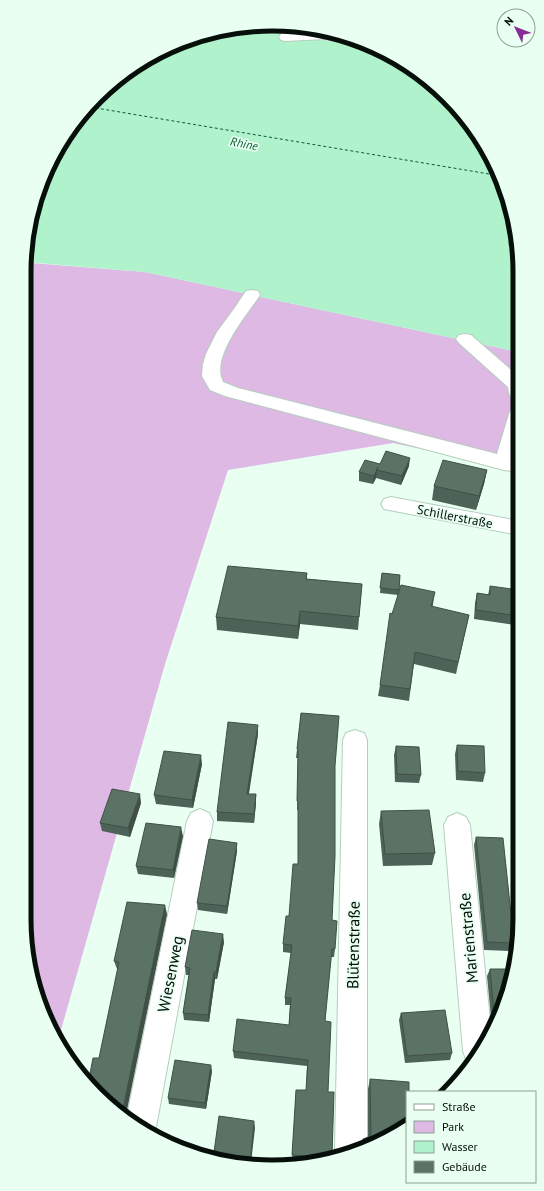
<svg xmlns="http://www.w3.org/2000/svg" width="544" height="1191" viewBox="0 0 544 1191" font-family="'PT Sans',sans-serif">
<rect width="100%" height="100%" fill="#e8fff1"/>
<!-- green -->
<path fill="#ddb9e3" d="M272,24l95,19 10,6 -124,-21z
M31,263l114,9 373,80 1,118 -126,-27 -165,27 -63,194 -106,373 -22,-38 -13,-80v-647l1,-7z"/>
<!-- water -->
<path fill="#b0f2cb" d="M253,28l124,21 46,26 46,46 32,56 17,62v113l-373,-80 -119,-10 17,-85 53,-80 81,-54z"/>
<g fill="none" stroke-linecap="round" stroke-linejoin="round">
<!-- ferry -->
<path stroke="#0c5b3a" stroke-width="1" stroke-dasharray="3 2.5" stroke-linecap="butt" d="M90,107l411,69"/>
<!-- minor casing -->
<g stroke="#b4cfbf" stroke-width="2">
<path id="minor" d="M312,32l19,4 -5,3 -41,2 -4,-1 -2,-3 2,-3 4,-1z
M252,290l6,1 2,4c-13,20 -50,62 -37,87l15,6 259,66 12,-40 2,-4 7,-2v38l-3,12h4v14l-15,-2 -279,-74 -15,-6 -8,-14 1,-12 3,-10 11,-22 17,-23 12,-18z
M465,334l6,1 47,41v23l-7,-2 -2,-4 -1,-6 -49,-44 -3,-4 3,-4z
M391,497l128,24v14l-135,-26 -3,-5 3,-5z
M355,730l9,3 3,7v404l-30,10 -2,-5 8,-409 3,-7z
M200,809l9,4 4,8 -57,306 -4,8 -4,-1 -21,-18 60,-295 4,-8z
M457,813l9,4 4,8 21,205 -20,33 -4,-1 -4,-11 -19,-226 4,-8z"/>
</g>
<!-- minor -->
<use href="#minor" fill="#fff" fill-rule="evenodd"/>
</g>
<!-- wall -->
<path fill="#4e6357" d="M380,464l29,2 -8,19 -25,-7 -3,6 -14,-3v-9z
M487,470l-3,14 -8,26 -44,-10 2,-14z
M307,573v6l55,5 -4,46 -58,-6 -2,15 -81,-9 -1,-13z
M382,573l18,2 -1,18 34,11 -1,3 37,8 -13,59 -42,-10 -5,37 -31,-5 2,-11 18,-90 -18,-2z
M490,586l28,30 -3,9 -41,-6 1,-16 2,-10 11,2z
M301,713l34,53 -3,154 3,29 -1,8h-3l-6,64 3,71 4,64 -19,6 -21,-2 4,-70h10l1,-24 -73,-8 -1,-7 56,-26 1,-20h-5v-7l6,-45 -8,-1v-8l6,-28 9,-52v-54h-1l1,-52h-2z
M258,734l-9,60h7v9l-2,20 -37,-2v-9z
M457,745l28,28 -2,9 -27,-2 -1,-26z
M396,746l25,29 -2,8 -24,-1 -1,-27z
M519,754l1,17 -2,-12z
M202,764l-9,44 -37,-4 -2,-9z
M141,803l-11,34 -28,-6 -2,-8z
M381,811l54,42 -3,12 -49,1 -4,-42z
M183,836l-9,42 -36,-4 -2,-8z
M476,837l38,106 -3,8 -27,-1 -10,-105z
M237,851l-10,63 -29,-4 -1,-7z
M167,914l-41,198 3,3 1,4 -42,-35 11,-26 19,-88 -1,-1 -3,-8z
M224,942l-7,37h-2l-6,43 -25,-2 -1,-7 6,-38h-3l-1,-8z
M490,969l11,45 -9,14 -5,-52z
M401,1013l51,40 -2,7 -45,3 -6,-43z
M212,1071l-6,38 -37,-5 -1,-6z
M370,1079l26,55 -34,12 1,-7 5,-2v-48z"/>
<!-- shaded-wall -->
<path fill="#405047" d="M410,458l-1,8 -8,19 1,-9z
M377,470l-1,8 -3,6 1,-8z
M487,470l-3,14 -8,26 3,-14z
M435,592l-2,12 -4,14 2,-12z
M300,611v13l-2,15v-13z
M258,725v9l-11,68v-8z
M201,755l1,9 -9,44 -1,-8z
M140,794l1,9 -11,34 -2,-9z
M256,794v9l-2,20v-9z
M181,827l2,9 -9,42 -1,-8z
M237,843v8l-10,63v-8z
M165,905l2,9 -41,201 -3,-6z
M223,934l1,8 -7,37 -1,-7z
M214,972l1,7 -6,43 -1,-7z
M211,1065l1,6 -6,38 -1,-6z
M254,1121l1,7 -4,35h-1z"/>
<!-- building -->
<path fill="#5b7365" stroke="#405047" d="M386,451l24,7 -8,18 -25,-6 1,-3 -4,9 -15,-4 6,-12 15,4z
M443,460l44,10 -8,26 -45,-10z
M228,566l79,7 -1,6 56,5 -3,33 -59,-6 -2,15 -82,-9z
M382,573l18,2 -1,15 -19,-2z
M401,585l34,7 -4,14 38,9 -11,47 -43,-10 -5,37 -30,-4 10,-72 2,1z
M490,586l29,4 -1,26 -42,-6 1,-17 13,2z
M301,713l38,3 -4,50v90l-3,64 5,1 -2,28h-3l-7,72 6,1 -3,70h6l-2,64 -6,2 -34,-3 4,-65h10l2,-30 -75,-9 4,-32 52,6 2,-27h-6l7,-53 -9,-1 3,-28h3l4,-52h5v-63h-1l1,-51 -1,-1z
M228,722l30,3 -11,69h9l-2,20 -37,-2z
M457,745l27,1 1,27 -27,-2z
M396,746l23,1 2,28 -24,-1z
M164,751l37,4 -9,45 -38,-5z
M112,789l28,5 -12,34 -28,-5z
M429,810l6,43 -50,1 -4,-43z
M146,823l35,4 -8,43 -37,-4z
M476,837l27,1 11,105 -27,-1z
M209,839l28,4 -10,63 -30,-3z
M127,902l38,3 -42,204 6,6 -1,2 -40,-33 5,-26h6l20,-96 -5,-1z
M192,930l31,4 -7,38h-2l-6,43 -25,-2 7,-45 -5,-1z
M490,969h20l-9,45 -6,9z
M445,1010l7,43 -45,3 -6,-43z
M175,1060l36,5 -6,38 -37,-5z
M370,1079l39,3v10h-2v33l-11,9 -33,11v-6l8,-3z
M219,1116l35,5 -4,42 -26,-1 -40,-15 30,5z"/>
<g text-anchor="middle" stroke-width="3.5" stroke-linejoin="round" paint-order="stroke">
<!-- far-water labels -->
<g font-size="12" font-style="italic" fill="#0c5b3a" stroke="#e8fff1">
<text transform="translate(244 144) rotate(11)" y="4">Rhine</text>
</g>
<!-- street labels -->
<g font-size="13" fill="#060f0a" stroke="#e8fff1">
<text transform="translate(455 516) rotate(11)" y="5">Schillerstraße</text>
</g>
<!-- near-street labels -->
<g font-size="16" fill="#060f0a" stroke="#e8fff1">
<text transform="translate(468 938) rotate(-95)" y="6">Marienstraße</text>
<text transform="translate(353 945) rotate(-89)" y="6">Blütenstraße</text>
<text transform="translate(170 974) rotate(-79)" y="6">Wiesenweg</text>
</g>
</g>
<!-- crop -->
<path d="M0 0H544V1191H0ZM272 31H272A241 241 0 0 1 513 272V919A241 241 0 0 1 272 1160H272A241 241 0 0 1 31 919V272A241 241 0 0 1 272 31Z" fill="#e8fff1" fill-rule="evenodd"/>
<path fill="none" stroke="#060f0a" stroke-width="5" d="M272 31H272A241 241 0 0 1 513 272V919A241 241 0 0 1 272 1160H272A241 241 0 0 1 31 919V272A241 241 0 0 1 272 31Z"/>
<!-- legend -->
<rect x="406" y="1091" width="130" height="92" fill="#e8fff1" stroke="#8e9f95"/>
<rect x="414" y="1104" width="20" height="6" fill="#ffffff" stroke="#8e9f95"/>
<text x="442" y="1111" font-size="12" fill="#060f0a">Straße</text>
<rect x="414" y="1121" width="20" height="12" fill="#ddb9e3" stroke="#8e9f95"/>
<text x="442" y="1131" font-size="12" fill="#060f0a">Park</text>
<rect x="414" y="1141" width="20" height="12" fill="#b0f2cb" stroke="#8e9f95"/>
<text x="442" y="1151" font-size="12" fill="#060f0a">Wasser</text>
<rect x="414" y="1161" width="20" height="12" fill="#5b7365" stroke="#8e9f95"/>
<text x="442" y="1171" font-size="12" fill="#060f0a">Gebäude</text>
<!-- north arrow -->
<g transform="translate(516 28) rotate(313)"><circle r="19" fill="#e8fff1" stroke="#8e9f95"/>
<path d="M0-3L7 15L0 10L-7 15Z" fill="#882d98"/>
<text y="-6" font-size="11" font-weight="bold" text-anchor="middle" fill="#060f0a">N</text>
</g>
</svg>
